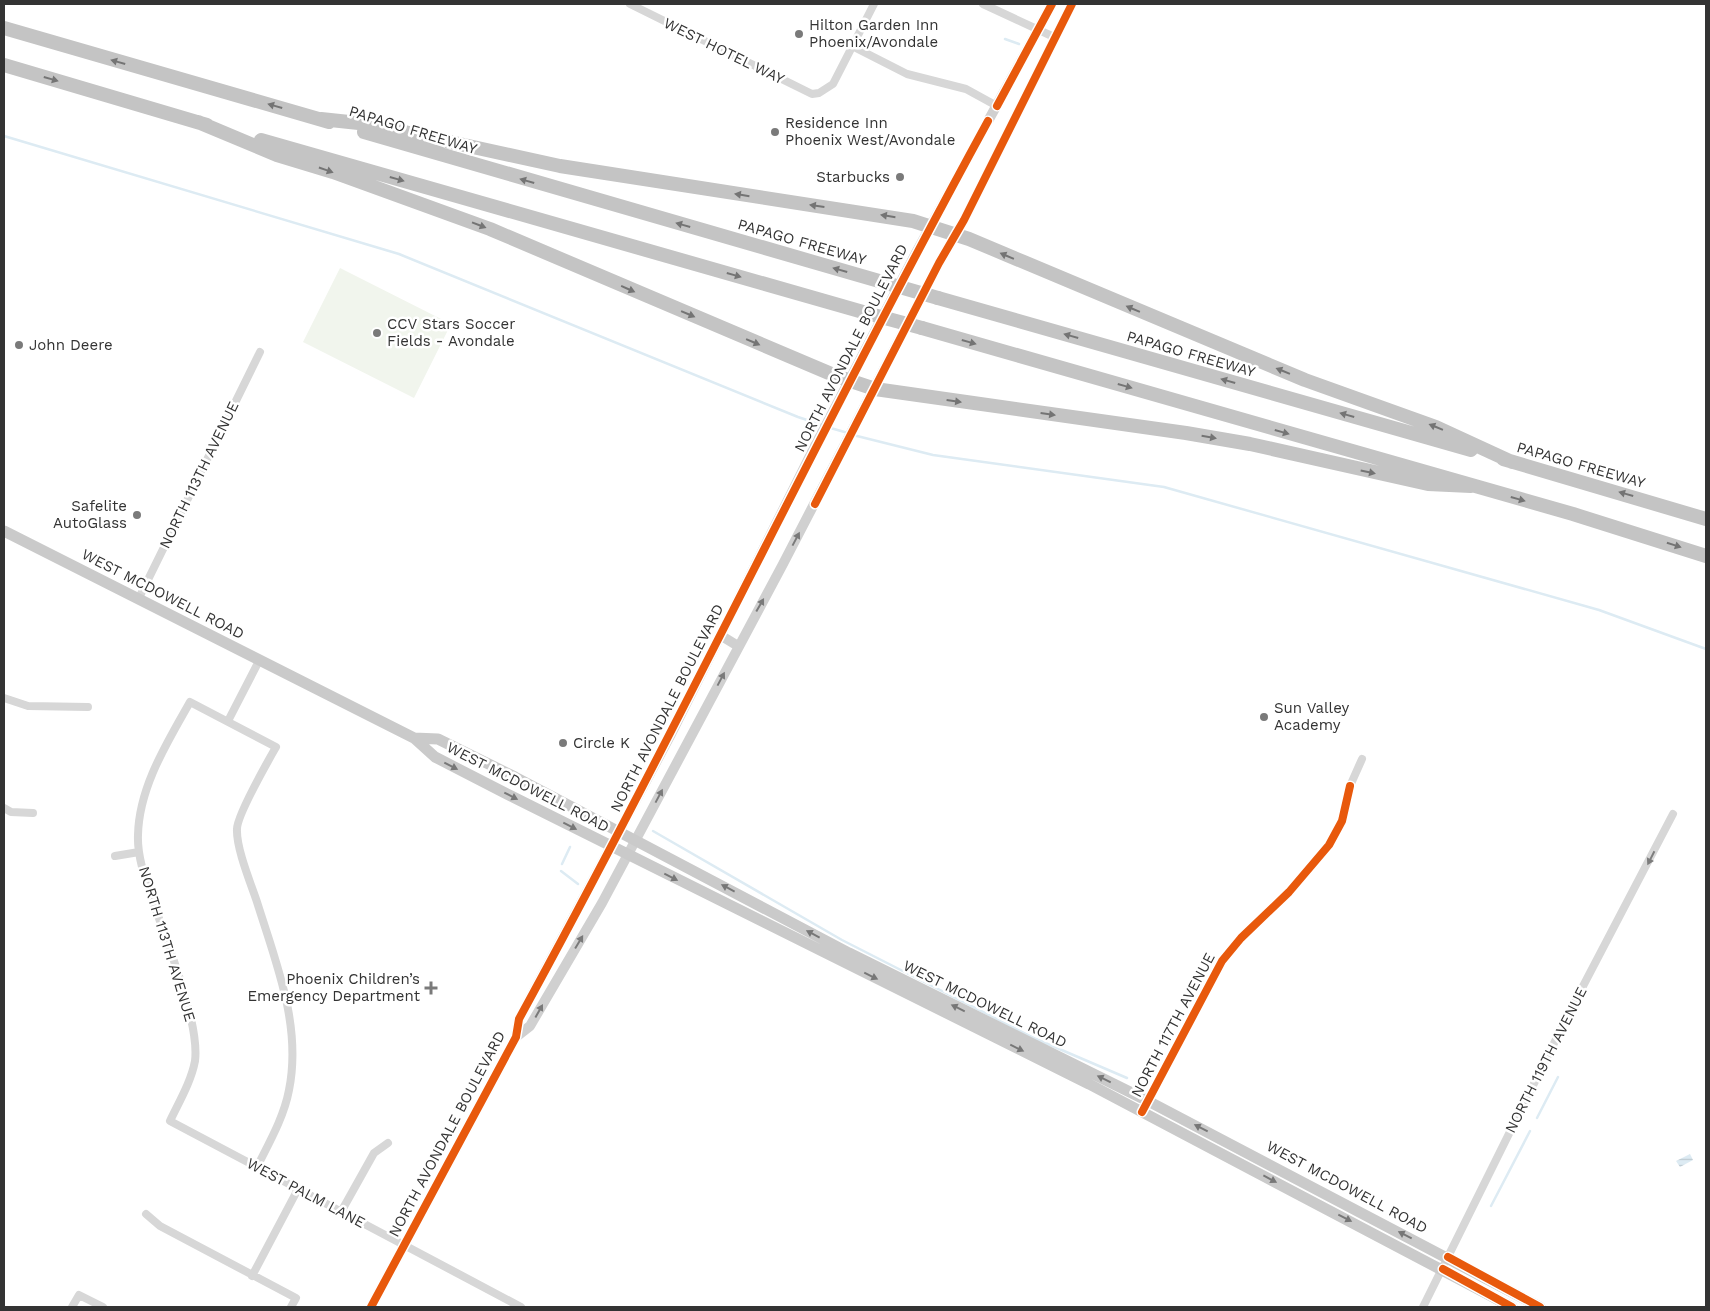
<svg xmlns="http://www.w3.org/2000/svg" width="1710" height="1311" viewBox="0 0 1710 1311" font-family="'Work Sans',sans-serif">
<defs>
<pattern id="water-rules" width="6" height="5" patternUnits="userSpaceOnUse" patternTransform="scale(1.25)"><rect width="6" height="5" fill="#ddebf3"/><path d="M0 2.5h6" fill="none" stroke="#becad1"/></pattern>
</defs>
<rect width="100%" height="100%" fill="#fff"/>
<!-- grass -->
<path fill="#f1f5ed" d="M340,268l111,56 -37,74 -111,-56z"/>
<!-- water -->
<path fill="url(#water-rules)" d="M1690,1154l3,6 -13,7 -4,-6z"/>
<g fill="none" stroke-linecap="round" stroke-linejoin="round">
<!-- stream -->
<path stroke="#ddebf3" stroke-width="2.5" d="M1005,39l14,5
M4,136l395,118 399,163 24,8
M827,427l21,6
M853,435l80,20 231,32 435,123 107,39
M653,831l189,109 194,99 91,39
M562,864l8,-17
M561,871l17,13
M1537,1118l21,-41
M1491,1206l39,-75"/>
<!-- street -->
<path stroke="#d7d7d7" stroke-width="8" d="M630,4l182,90 7,-1 14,-9 41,-80
M983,4l71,33
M852,46l55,28 59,15 31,17
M139,598l121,-246
M4,698l24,8 60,1
M228,721l32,-62
M4,808l7,4 22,1
M115,856l24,-4
M1146,1104l76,-143 19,-23 48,-46 40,-47 13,-24 8,-35 12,-27
M257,1167c12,-24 27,-50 32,-77 13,-64 -13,-127 -32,-188 -6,-18 -21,-54 -20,-73 0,-14 30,-66 39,-82l-86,-45c-23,41 -51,85 -52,133 -1,22 8,46 15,66 13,40 47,121 42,160 -4,21 -16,41 -25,60l351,186
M341,1212l33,-59 14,-10
M146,1214l14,12 136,72 -5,9
M252,1276l46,-87
M72,1307l7,-12 24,12
M1423,1307l147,-296 103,-197"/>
<!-- secondary -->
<path stroke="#d0d0d0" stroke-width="10" d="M720,635l18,11
M516,1037l14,-11 72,-123 181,-339 156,-301 25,-43 108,-216
M371,1307l145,-270 3,-18 151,-283 145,-290 102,-195 135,-247"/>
<!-- primary -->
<path stroke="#cacaca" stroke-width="11" d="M4,531l410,207 21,19 72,37 582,290 423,223
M414,738l24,1 77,38 334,176 299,148 392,206"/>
<!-- highway -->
<path stroke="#c4c4c4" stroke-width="14" d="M4,28l325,94
M4,65l203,60
M321,119l47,5 192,42 353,55 56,18 336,141 131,47 76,35
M198,122l79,33 56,17 157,57 346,147 39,13 311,44 64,11 178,40 43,2
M364,132l522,151
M261,140l609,174
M938,298l533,152
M922,328l651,186 133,42
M1503,459l203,60"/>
<!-- highway-bridge -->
<path stroke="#c4c4c4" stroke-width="14" d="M886,283l52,15
M870,314l52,14"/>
<!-- cycleway casing -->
<g stroke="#fff" stroke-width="11">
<path id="cycleway" d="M997,106l55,-102
M815,504l124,-241 25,-43 108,-216
M1142,1112l80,-151 19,-23 48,-46 40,-47 13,-24 8,-35
M1448,1257l92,50
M1443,1269l69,38
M371,1307l145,-270 3,-18c162,-296 307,-602 469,-898"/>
</g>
<!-- cycleway -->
<use href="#cycleway" stroke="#e8590c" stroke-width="8"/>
</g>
<!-- one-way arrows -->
<defs><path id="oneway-solid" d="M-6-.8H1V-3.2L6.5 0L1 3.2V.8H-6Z" transform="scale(1.25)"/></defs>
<g fill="#747474">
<use href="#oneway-solid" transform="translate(118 62) rotate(-164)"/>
<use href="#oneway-solid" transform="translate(51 79) rotate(16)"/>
<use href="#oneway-solid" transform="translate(275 106) rotate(-164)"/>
<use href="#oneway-solid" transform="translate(326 170) rotate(19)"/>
<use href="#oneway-solid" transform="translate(397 179) rotate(16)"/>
<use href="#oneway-solid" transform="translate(527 181) rotate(-164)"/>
<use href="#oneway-solid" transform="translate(742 195) rotate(-171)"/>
<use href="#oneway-solid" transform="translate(817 206) rotate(-172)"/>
<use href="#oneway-solid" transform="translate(888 216) rotate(-171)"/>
<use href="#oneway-solid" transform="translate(479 225) rotate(21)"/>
<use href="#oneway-solid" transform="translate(683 225) rotate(-164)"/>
<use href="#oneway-solid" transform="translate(1007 256) rotate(-157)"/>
<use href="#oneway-solid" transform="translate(840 270) rotate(-164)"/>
<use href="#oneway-solid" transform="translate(734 275) rotate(16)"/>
<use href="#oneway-solid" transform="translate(628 289) rotate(24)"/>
<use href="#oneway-solid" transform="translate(1133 309) rotate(-157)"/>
<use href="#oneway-solid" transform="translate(688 314) rotate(23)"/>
<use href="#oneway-solid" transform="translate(1071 336) rotate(-164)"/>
<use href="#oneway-solid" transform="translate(753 342) rotate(23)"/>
<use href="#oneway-solid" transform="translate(969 342) rotate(16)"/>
<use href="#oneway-solid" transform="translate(1283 371) rotate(-158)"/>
<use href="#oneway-solid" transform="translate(1228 381) rotate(-164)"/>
<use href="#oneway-solid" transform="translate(1125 386) rotate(16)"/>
<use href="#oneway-solid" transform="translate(954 401) rotate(8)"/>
<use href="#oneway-solid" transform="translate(1048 414) rotate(8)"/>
<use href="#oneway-solid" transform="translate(1347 415) rotate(-164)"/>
<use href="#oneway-solid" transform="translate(1436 427) rotate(-158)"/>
<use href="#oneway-solid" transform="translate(1282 432) rotate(16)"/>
<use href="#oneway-solid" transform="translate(1209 437) rotate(10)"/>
<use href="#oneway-solid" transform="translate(1368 472) rotate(12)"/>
<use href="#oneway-solid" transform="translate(1626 494) rotate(-164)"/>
<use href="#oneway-solid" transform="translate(1518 499) rotate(16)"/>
<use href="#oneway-solid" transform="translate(1674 545) rotate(18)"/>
</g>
<g fill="#7a7a7a">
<use href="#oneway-solid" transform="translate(796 539) rotate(-62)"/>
<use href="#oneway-solid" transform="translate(760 605) rotate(-60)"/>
<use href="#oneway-solid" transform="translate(721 679) rotate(-62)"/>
<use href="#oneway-solid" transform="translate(659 796) rotate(-62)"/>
<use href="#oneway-solid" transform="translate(579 942) rotate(-59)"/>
<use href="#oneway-solid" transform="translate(539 1011) rotate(-61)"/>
</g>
<g fill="#777">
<use href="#oneway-solid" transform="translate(451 766) rotate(27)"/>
<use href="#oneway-solid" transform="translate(511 796) rotate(27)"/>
<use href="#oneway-solid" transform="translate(570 826) rotate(27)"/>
<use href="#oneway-solid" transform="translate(671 877) rotate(27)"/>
<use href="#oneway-solid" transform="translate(728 888) rotate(-152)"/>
<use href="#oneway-solid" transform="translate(813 934) rotate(-152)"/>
<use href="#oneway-solid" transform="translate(871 976) rotate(26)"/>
<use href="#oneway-solid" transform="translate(958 1008) rotate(-154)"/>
<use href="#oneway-solid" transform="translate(1017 1048) rotate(26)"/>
<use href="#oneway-solid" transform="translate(1104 1079) rotate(-154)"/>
<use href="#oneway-solid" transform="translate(1201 1128) rotate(-153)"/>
<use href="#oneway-solid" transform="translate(1270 1179) rotate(28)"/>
<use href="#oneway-solid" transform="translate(1345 1218) rotate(27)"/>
<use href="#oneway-solid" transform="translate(1405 1235) rotate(-153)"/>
</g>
<use fill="#7d7d7d" href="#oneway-solid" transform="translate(1651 858) rotate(117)"/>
<!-- markers -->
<g fill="#7a7a7a" stroke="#fff" stroke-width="2">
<circle cx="799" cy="34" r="5"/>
<circle cx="775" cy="132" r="5"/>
<circle cx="900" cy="177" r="5"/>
<circle cx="377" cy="333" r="5"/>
<circle cx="19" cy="345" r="5"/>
<circle cx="137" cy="515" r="5"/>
<circle cx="1264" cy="717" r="5"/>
<circle cx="563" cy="743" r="5"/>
<path d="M428.5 980.5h5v5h5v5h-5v5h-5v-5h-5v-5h5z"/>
</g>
<g text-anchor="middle" stroke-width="5" stroke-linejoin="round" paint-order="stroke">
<!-- poi labels -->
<g font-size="15" fill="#333" stroke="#fff" text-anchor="start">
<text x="809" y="30">Hilton Garden Inn<tspan x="809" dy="17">Phoenix/Avondale</tspan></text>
<text x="785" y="128">Residence Inn<tspan x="785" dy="17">Phoenix West/Avondale</tspan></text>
<text x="890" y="182" text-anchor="end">Starbucks</text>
<text x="387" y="329">CCV Stars Soccer<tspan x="387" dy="17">Fields - Avondale</tspan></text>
<text x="29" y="350">John Deere</text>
<text x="127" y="511" text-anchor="end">Safelite<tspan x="127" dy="17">AutoGlass</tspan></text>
<text x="1274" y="713">Sun Valley<tspan x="1274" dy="17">Academy</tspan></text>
<text x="573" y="748">Circle K</text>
<text x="420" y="984" text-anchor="end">Phoenix Children’s<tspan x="420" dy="17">Emergency Department</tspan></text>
</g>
<!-- street labels -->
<g font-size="15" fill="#333" stroke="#fff">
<text transform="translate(724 51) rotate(26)" y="5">WEST HOTEL WAY</text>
<text transform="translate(413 130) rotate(17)" y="5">PAPAGO FREEWAY</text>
<text transform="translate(802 242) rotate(16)" y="5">PAPAGO FREEWAY</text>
<text transform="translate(851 348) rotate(-63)" y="5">NORTH AVONDALE BOULEVARD</text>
<text transform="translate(1191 354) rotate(16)" y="5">PAPAGO FREEWAY</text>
<text transform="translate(1581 465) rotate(16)" y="5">PAPAGO FREEWAY</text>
<text transform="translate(199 475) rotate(-64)" y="5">NORTH 113TH AVENUE</text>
<text transform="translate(163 594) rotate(27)" y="5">WEST MCDOWELL ROAD</text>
<text transform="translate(667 708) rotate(-63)" y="5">NORTH AVONDALE BOULEVARD</text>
<text transform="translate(528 787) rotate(27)" y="5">WEST MCDOWELL ROAD</text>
<text transform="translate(167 944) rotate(73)" y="5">NORTH 113TH AVENUE</text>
<text transform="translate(985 1004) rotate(26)" y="5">WEST MCDOWELL ROAD</text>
<text transform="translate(1173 1025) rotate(-62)" y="5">NORTH 117TH AVENUE</text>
<text transform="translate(1546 1060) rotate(-63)" y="5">NORTH 119TH AVENUE</text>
<text transform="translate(447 1134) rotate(-62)" y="5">NORTH AVONDALE BOULEVARD</text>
<text transform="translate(1347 1187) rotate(28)" y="5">WEST MCDOWELL ROAD</text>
<text transform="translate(306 1193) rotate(28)" y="5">WEST PALM LANE</text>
</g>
</g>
<!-- border -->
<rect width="1710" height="1311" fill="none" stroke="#333333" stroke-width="10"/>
</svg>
